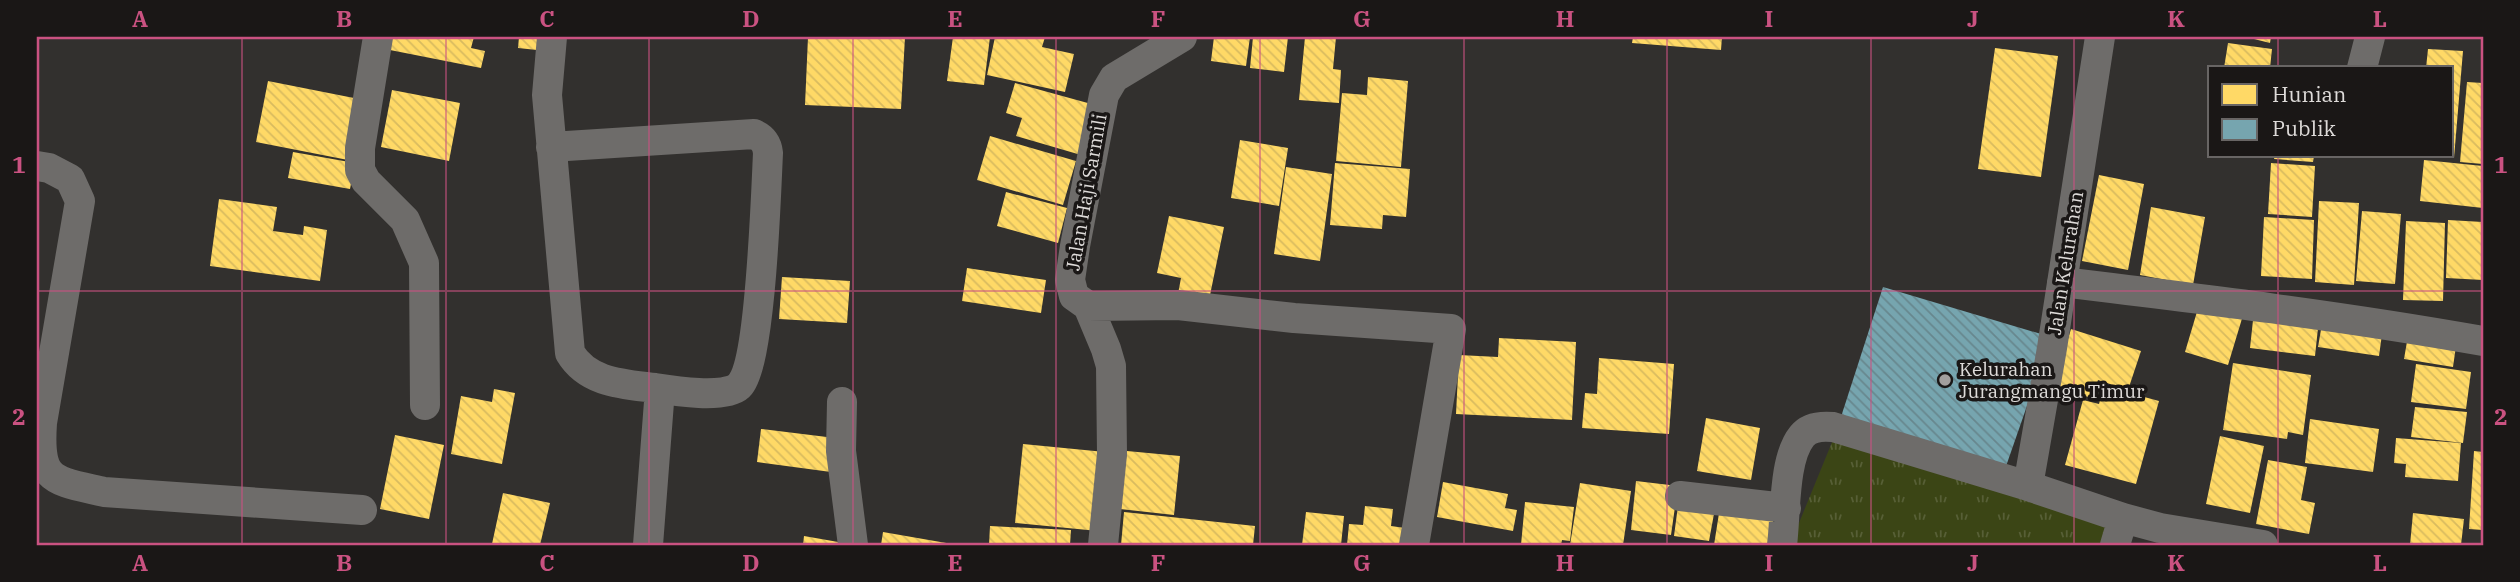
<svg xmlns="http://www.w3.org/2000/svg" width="2520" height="582" viewBox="0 0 2520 582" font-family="'IBM Plex Serif',serif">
<defs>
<pattern id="grass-tufts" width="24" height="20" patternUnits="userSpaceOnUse" patternTransform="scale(1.75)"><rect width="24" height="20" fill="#3b4515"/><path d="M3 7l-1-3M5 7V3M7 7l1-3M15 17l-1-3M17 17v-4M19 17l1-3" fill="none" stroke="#575f36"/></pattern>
<pattern id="homes-back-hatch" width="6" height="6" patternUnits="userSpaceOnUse" patternTransform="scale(1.75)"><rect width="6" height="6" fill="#ffd966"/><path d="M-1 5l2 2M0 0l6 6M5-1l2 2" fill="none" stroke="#d9bb5f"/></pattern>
<pattern id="public-back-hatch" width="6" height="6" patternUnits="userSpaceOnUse" patternTransform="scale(1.75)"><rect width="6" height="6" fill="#76a5af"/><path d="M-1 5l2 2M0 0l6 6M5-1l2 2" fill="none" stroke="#67878e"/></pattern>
</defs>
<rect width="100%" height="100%" fill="#32302e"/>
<!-- grass -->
<path fill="url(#grass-tufts)" d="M1837,430l290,94 -6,21h-331z"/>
<!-- homes -->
<path fill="url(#homes-back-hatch)" d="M392,37h82l-3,11 14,3 -4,17 -91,-18z
M519,37h20l-2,13 -19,-2z
M808,37h97l-4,72 -96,-4z
M953,37h37l-6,48 -37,-4z
M995,37h50l-3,10 32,7 -9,38 -78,-17z
M1214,37h36l-4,29 -35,-5z
M1253,37h35l-4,35 -34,-4z
M1305,37h31l-3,32 8,1 -2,33 -40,-3z
M1633,37h89l-1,13 -89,-7z
M2246,37h25l-1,6z
M2228,43l44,6 -2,19h-46z
M1995,48l63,8 -17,121 -63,-8z
M2428,49l35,2 -9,107 -2,-1v-89h-26z
M1368,77l40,4 -7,86 -65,-6 6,-68 25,2z
M268,81l91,18 -11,61 -92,-18z
M2467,82l16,1v81l-23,-2z
M1015,83l80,22 -14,50 -65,-19 6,-18 -16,-5z
M392,90l68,13 -11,58 -68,-14z
M990,136l86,25 -13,44 -86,-25z
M1240,140l48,8 -9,58 -48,-8z
M293,152l62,11 -5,26 -62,-11z
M2275,156h39l-1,6 -39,-3z
M2424,160l59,6v42l-63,-7z
M1335,163l75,6 -4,48 -23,-2 -1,14 -52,-4z
M2271,163l44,3 -3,51 -44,-3z
M1286,167l46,7 -12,87 -46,-7z
M2099,175l45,9 -16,86 -46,-9z
M1006,192l61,16 -9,35 -61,-17z
M219,199l58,8 -4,24 30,4 1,-9 23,4 -7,51 -110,-15z
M2319,201l40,2 -5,82 -39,-3z
M2151,207l54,10 -12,68 -53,-10z
M2362,211l39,3 -6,70 -39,-3z
M1169,216l55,11 -15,73 -31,-6 3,-16 -24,-5z
M2264,217l50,3 -2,59 -51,-3z
M2448,220l35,2v58l-37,-2z
M2406,221l39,2 -2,78 -40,-1z
M967,268l79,12 -5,33 -79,-12z
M782,277l68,4 -3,42 -68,-4z
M2199,305l45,7 -16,53 -43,-13z
M2254,311l65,8 -4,37 -65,-8z
M2323,318l60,9 -4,29 -61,-9z
M2071,329l70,22 -13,39 -30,-10 -6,18 -38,-11z
M2409,330l48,9 -4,28 -49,-8z
M1499,338l77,4 -4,78 -116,-6 3,-59 39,2z
M1599,358l75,6 -5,70 -87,-6 3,-35 12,1z
M2233,363l78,12 -8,60 -15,-3 -1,7 -64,-9z
M2416,364l55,8 -5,37 -55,-7z
M2104,386l55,15 -23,83 -71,-19 18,-65 16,4z
M494,389l21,4 -13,71 -51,-10 10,-58 31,6z
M2415,407l52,5 -4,31 -52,-6z
M1706,418l54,10 -9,52 -54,-9z
M2310,419l69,10 -6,43 -68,-9z
M761,429l74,9 -4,34 -74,-10z
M395,435l49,10 -15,74 -49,-10z
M2220,436l44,10 -14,67 -44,-9z
M2396,438l65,5 -3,38 -53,-4 1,-13 -12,-1z
M1023,444l82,8 -7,79 -83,-8z
M1127,451l53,5 -6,59 -54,-6z
M2474,451l9,1v78l-14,-1z
M2268,460l39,7 -6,33 14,3 -6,31 -53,-10z
M1636,481l42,5 -7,49 -40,-5z
M1443,482l65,12 -3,14 12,2 -4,21 -76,-14z
M1580,483l51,8 -8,54h-53z
M503,493l47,10 -10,42 -48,-1z
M1679,498l37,5 -7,38 -35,-5z
M1525,502l49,5 -4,34 -8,-1 -1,5h-40z
M1365,506l28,3 -2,17 21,3 -1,16h-64l2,-21 14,1z
M1720,507l54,8 -5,30h-55z
M1124,512l131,14 -2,19h-132z
M1306,512l38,4 -3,29h-39z
M2413,513l51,6 -3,26h-51z
M990,526l81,4 -1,15h-81z
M883,532l69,12v1h-71z
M804,536l40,7v2h-41z"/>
<!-- public -->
<path fill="url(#public-back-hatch)" d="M1883,287l168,50 -47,135 -165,-49z"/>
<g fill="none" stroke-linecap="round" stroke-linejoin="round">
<!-- street -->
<path stroke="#6e6c6a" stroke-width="30" d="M378,37l-18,111v22l6,11 39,39 19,43 1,142
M2100,37l-48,311 -24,138 95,32 -8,27
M2362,68l8,-31
M551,147l203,-13c9,4 13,9 14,19 -2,39 -7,211 -29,233 -14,13 -65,5 -84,2 -32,-4 -67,-5 -85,-35l-23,-258 5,-58
M37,166l12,2 21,11 10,22 -38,222c-4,59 10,57 62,69l258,18
M2062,282c141,17 281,34 421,59
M1088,306l90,-1 116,13 157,11 -37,216
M842,402l-1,49 12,94
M1680,496l106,12
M2123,518l37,10 103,17
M648,545l12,-156
M1103,545l9,-91 -1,-88 -5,-17 -18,-43 -14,-10 -4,-16 5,-34 29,-151 10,-17 68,-41
M1782,545c4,-30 1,-86 20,-109 7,-9 20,-10 31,-9l195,59"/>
</g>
<!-- grid -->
<path fill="none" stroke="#ca5281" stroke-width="2" stroke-opacity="0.55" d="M242,37v508M446,37v508M649,37v508M853,37v508M1056,37v508M1260,37v508M1464,37v508M1667,37v508M1871,37v508M2074,37v508M2278,37v31M2278,156v389M37,291h2446"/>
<!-- markers -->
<circle fill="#a29f9d" stroke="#1a1716" stroke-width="2.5" cx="1945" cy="380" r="7"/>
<g text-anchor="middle" stroke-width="7" stroke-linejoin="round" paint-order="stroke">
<!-- street labels -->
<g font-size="19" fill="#dedbd9" stroke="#1a1716">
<text transform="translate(1086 192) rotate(-80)" y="7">Jalan Haji Sarmili</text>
<text transform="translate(2065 263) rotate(-81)" y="7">Jalan Kelurahan</text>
</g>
<!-- poi labels -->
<g font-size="19" fill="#dedbd9" stroke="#1a1716" text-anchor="start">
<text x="1959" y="376">Kelurahan<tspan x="1959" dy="22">Jurangmangu Timur</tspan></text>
</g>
</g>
<!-- border -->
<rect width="2520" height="582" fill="none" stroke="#1a1716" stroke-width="77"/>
<!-- legend -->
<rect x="2208" y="66" width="245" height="91" fill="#1a1716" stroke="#686564" stroke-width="2"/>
<rect x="2222" y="84" width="35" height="21" fill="#ffd966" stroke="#686564" stroke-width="2"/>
<text x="2272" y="102" font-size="21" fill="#dedbd9">Hunian</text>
<rect x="2222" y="119" width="35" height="21" fill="#76a5af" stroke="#686564" stroke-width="2"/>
<text x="2272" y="136" font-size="21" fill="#dedbd9">Publik</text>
<rect x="38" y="38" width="2444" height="506" fill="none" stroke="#ca5281" stroke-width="2.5"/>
<g font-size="23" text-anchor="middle" font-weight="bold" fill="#ca5281">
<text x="140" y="27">A</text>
<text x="344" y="27">B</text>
<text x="547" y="27">C</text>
<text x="751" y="27">D</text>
<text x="955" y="27">E</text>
<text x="1158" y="27">F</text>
<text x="1362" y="27">G</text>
<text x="1565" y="27">H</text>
<text x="1769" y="27">I</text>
<text x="1973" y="27">J</text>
<text x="2176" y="27">K</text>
<text x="2380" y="27">L</text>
<text x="19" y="173">1</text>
<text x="2501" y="173">1</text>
<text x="19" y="425">2</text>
<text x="2501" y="425">2</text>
<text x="140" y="571">A</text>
<text x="344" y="571">B</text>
<text x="547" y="571">C</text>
<text x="751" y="571">D</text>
<text x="955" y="571">E</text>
<text x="1158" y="571">F</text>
<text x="1362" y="571">G</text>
<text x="1565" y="571">H</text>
<text x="1769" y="571">I</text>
<text x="1973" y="571">J</text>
<text x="2176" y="571">K</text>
<text x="2380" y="571">L</text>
</g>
</svg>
